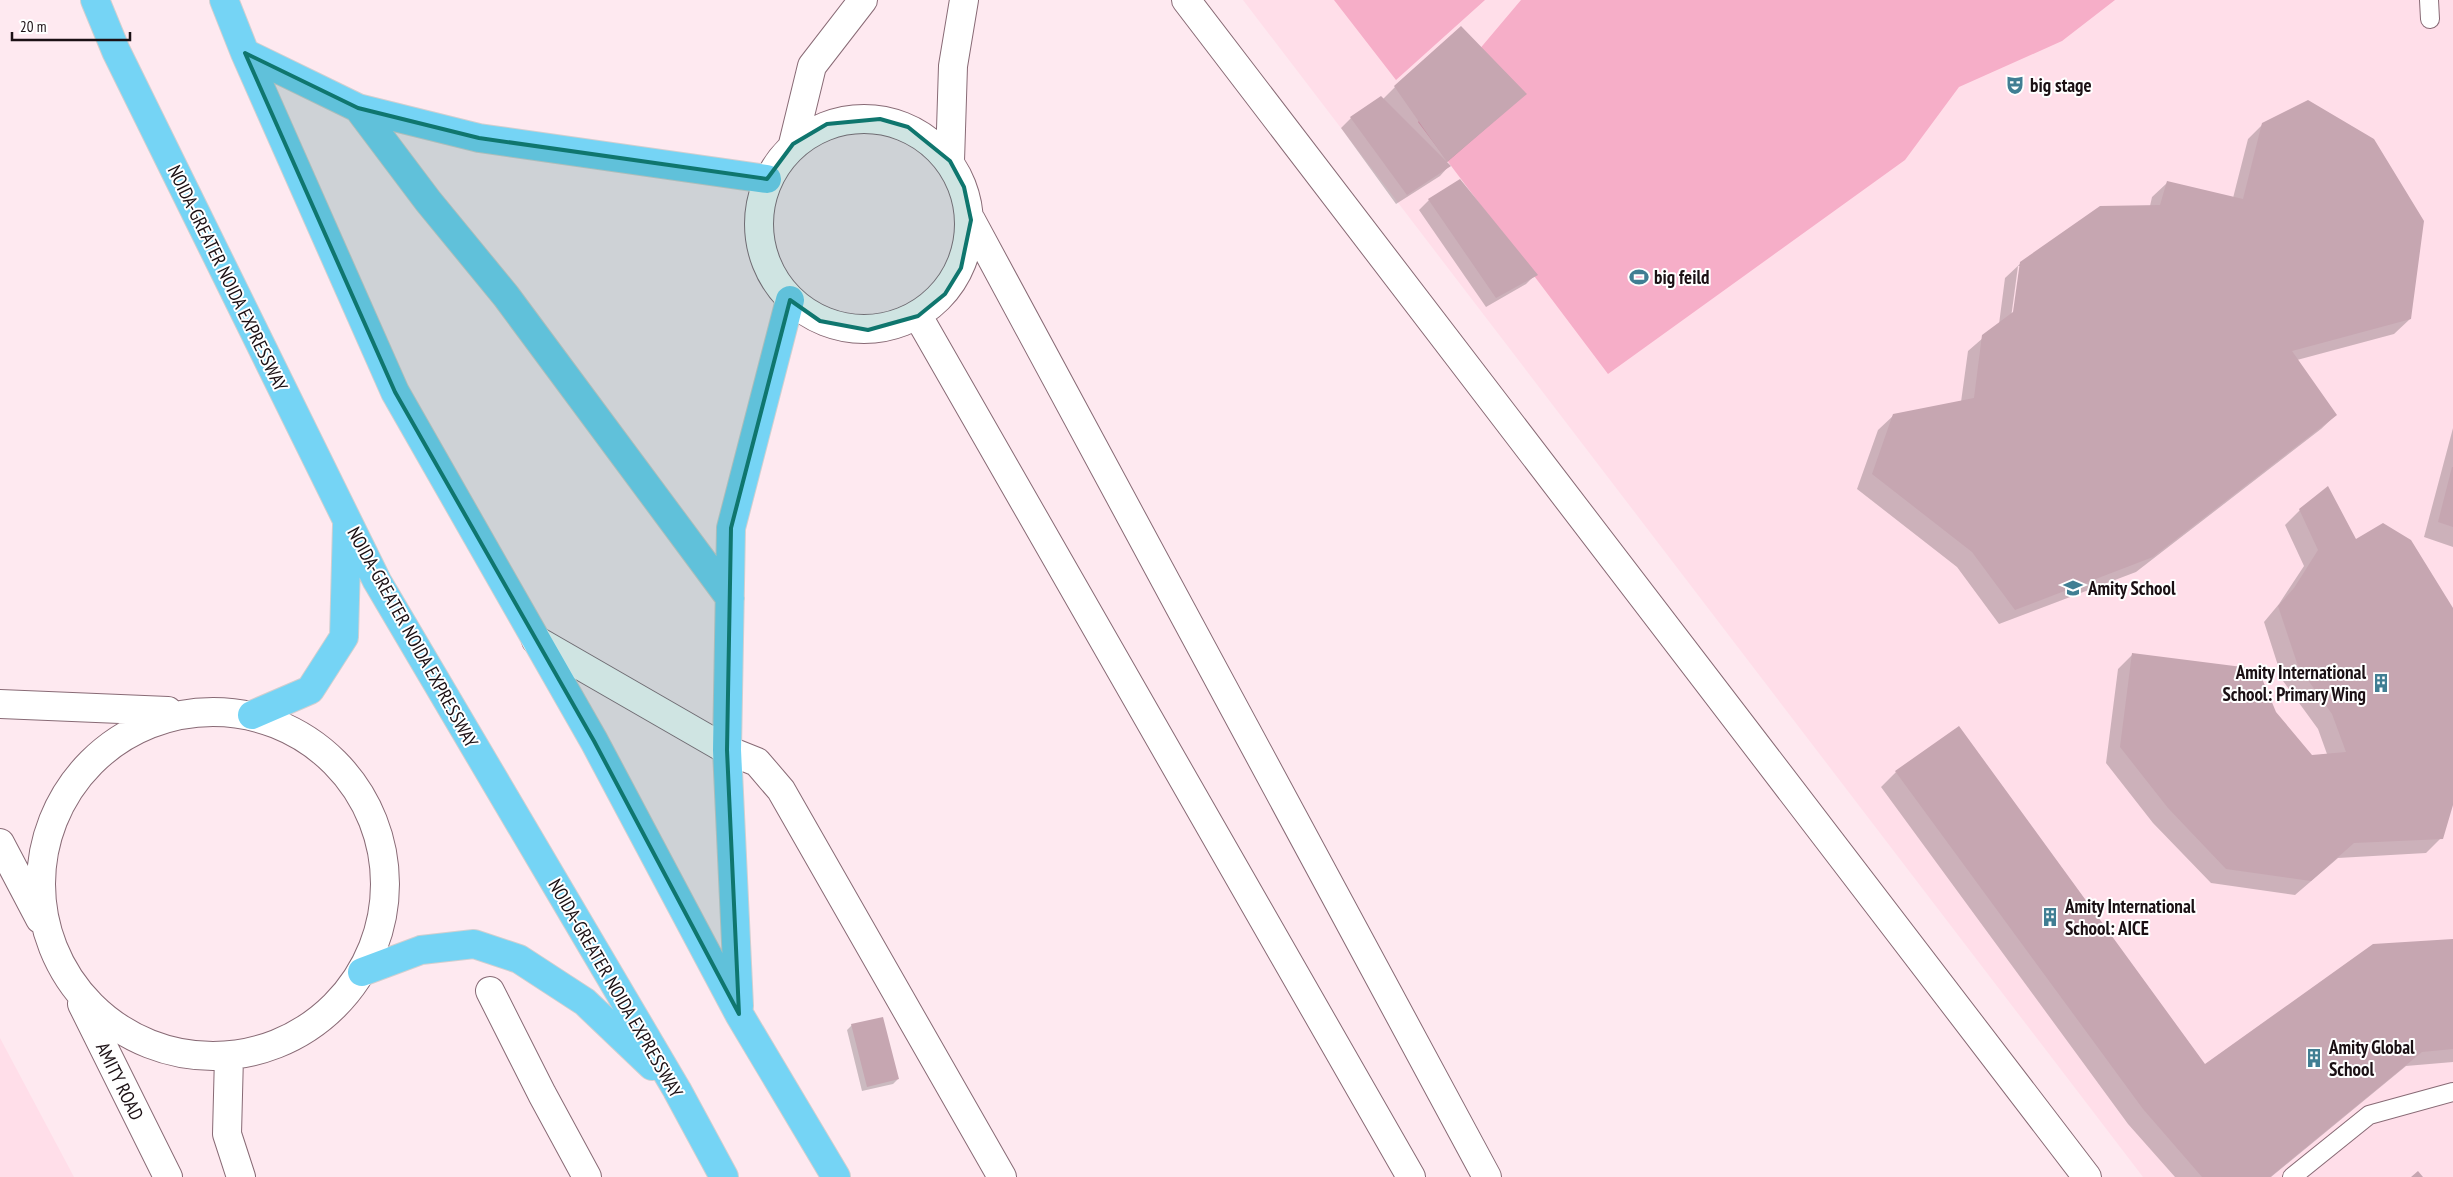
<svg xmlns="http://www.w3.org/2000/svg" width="2453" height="1177" viewBox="0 0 2453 1177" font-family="'PT Sans Narrow',sans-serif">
<rect width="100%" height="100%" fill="#fee9f0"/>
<!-- built -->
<path fill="#ffdee9" d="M1243,0h1210v1177h-310z
M0,1038l74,139h-74z"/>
<!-- green -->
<path fill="#f6aec8" d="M1334,0h151l-89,80z
M1521,0h594l-53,41 -103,46 -54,73 -297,214 -190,-252z"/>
<!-- shadow -->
<path fill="#0003" fill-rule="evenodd" d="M1395,87l130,7 -79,69 3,3 -9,10 -44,28 -55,-76 10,-10 32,-19z
M2263,124l147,195 -16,15 -97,26 39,55 -15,14 -185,143 -137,52 -42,-57 -100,-78 21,-59 16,-15 67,-13 7,-51 31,-27 6,-46 16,-15 129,-57 2,-9 15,-14 66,15 15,-59zM2018,266h2l-7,53 -2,-1z
M1429,200l107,74 -10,10 -40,23 -67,-97z
M2453,428v119l-29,-10z
M2300,510l56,31 97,70v190l-12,37 -15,15 -88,5 -43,37 -84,-12 -58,-60 -47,-60 12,-94 15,-15 179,102 15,-2 -9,-25 -35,-48 -19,-59 15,-18 25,-38 -19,-41z
M1896,772l309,293 248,-125v122l-47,4 -135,111h-96l-47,-53 -247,-337z
M852,1025l46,54 -5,5 -31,7 -15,-61z"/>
<!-- building -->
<path fill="#c6a6b1" d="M1461,26l66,68 -80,68 -53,-76z
M1381,96l70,70 -44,29 -57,-78z
M2308,100l66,39 50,82 -13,98 -119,32 45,64 -184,142 -138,53 -43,-58 -100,-78 21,-60 81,-16 8,-63 31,-23 7,-50 80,-56 60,-1 7,-24 76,18 19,-76z
M1460,179l78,96 -42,23 -68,-99z
M2452,467h1v60l-15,-5z
M2328,486l28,53 27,-16 28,17 42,68v197l-10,34 -89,4 -43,38 -85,-12 -58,-61 -48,-61 12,-94 126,16 18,43 36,43 34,-3 -14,-38 -34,-48 -20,-60 16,-18 24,-38 -19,-41z
M1959,726l246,338 168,-120 80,-5v110l-31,3 -152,125h-68l-59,-68 -248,-338z
M883,1017l16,62 -32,8 -16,-63z
M2418,1171l5,6h-12z"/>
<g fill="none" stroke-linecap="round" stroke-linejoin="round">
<!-- lane casing -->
<g stroke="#886a75" stroke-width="20">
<path id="lane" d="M2429,0l1,19
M2292,1177l77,-62 84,-23"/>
</g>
<!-- street casing -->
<g stroke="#886a75" stroke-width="30">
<path id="street" d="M1186,0l901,1177
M490,991l52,103 45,83"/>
</g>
<!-- secondary casing -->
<g stroke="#886a75" stroke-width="30">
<path id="secondary" d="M759 224a105 105 0 1 1 210 0a105 105 0 1 1-210 0Z
M793,144l19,-78 51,-66
M950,161l3,-95 11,-66
M971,220l516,957
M918,316l493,861
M536,640l191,110 30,12 24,28 221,387
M0,704l168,7
M41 884a172 172 0 1 1 344 0a172 172 0 1 1-344 0Z
M0,843l40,76
M82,1004l86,173
M229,1056l-2,78 14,43"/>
</g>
<!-- highway casing -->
<g stroke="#d1cfd0" stroke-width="30">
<path id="highway" d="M95,0l21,51 261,530 300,509 47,87
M224,0l21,53 150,339 199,349 145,273 97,163
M245,53l113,55 121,30 288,41
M358,108l70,93 78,95 224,302
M252,715l58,-25 34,-53 3,-112
M362,972l59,-22 53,-6 45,15 66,43 67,64
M739,1006l-12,-256 4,-222 59,-228"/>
</g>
<!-- lane -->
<use href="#lane" stroke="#fff" stroke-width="18"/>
<!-- street -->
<use href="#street" stroke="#fff" stroke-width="28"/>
<!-- secondary -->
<use href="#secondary" stroke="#fff" stroke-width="28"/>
<!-- highway -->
<use href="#highway" stroke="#75d4f5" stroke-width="28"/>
</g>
<!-- marked area -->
<path fill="#0f766e" fill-opacity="0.2" stroke="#0f766e" stroke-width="4" stroke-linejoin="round" d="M245,53l113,55 121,30 288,41 26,-35 34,-20 53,-5 28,8 42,34 14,26 7,33 -10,48 -16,26 -27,22 -50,14 -48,-9 -30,-21 -59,228 -4,222 12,264 -145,-273 -199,-349z"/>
<!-- icons -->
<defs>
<g id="theatre-bare" transform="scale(1.5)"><path d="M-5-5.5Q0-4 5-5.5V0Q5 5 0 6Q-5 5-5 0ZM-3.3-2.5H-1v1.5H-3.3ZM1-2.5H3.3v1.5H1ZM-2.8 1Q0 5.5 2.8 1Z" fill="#407e93" stroke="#fff" stroke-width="2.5" paint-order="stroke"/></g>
<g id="stadium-bare" transform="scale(1.5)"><path d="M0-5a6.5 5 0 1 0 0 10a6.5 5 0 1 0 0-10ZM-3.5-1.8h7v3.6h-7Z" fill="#407e93" stroke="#fff" stroke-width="2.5" paint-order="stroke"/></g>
<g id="school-bare" transform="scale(1.5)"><path d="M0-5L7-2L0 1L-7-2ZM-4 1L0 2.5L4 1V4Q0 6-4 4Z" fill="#407e93" stroke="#fff" stroke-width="2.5" paint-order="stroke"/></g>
<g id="building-bare" transform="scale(1.5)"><path d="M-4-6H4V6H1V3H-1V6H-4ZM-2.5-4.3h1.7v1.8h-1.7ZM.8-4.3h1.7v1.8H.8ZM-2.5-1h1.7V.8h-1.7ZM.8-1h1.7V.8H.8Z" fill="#407e93" stroke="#fff" stroke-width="2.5" paint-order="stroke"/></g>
</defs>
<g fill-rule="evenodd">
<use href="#theatre-bare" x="2015" y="85"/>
<use href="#stadium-bare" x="1639" y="277"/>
<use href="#school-bare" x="2073" y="588"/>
<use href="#building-bare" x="2381" y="683"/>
<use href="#building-bare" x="2050" y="917"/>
<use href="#building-bare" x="2314" y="1058"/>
</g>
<g text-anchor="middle" stroke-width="4" stroke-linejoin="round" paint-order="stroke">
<!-- poi labels -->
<g font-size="19" font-weight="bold" fill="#1b1014" stroke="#fff" text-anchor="start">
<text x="2030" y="92">big stage</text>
<text x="1654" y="284">big feild</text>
<text x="2088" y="595">Amity School</text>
<text x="2366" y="679" text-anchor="end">Amity International<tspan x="2366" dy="22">School: Primary Wing</tspan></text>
<text x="2065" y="913">Amity International<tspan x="2065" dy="22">School: AICE</tspan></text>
<text x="2329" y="1054">Amity Global<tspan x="2329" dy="22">School</tspan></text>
</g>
<!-- street labels -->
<g font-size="19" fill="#1b1014" stroke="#fff">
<text transform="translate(228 278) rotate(64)" y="7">NOIDA-GREATER NOIDA EXPRESSWAY</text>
<text transform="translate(413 637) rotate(61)" y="7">NOIDA-GREATER NOIDA EXPRESSWAY</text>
<text transform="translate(616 988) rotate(60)" y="7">NOIDA-GREATER NOIDA EXPRESSWAY</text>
<text transform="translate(120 1081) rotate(64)" y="7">AMITY ROAD</text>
</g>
</g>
<!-- scale -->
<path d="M12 32v8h118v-8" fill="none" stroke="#1b1014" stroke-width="2.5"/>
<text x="20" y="32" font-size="15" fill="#1b1014" stroke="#ffffff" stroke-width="4" paint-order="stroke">20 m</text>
</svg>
